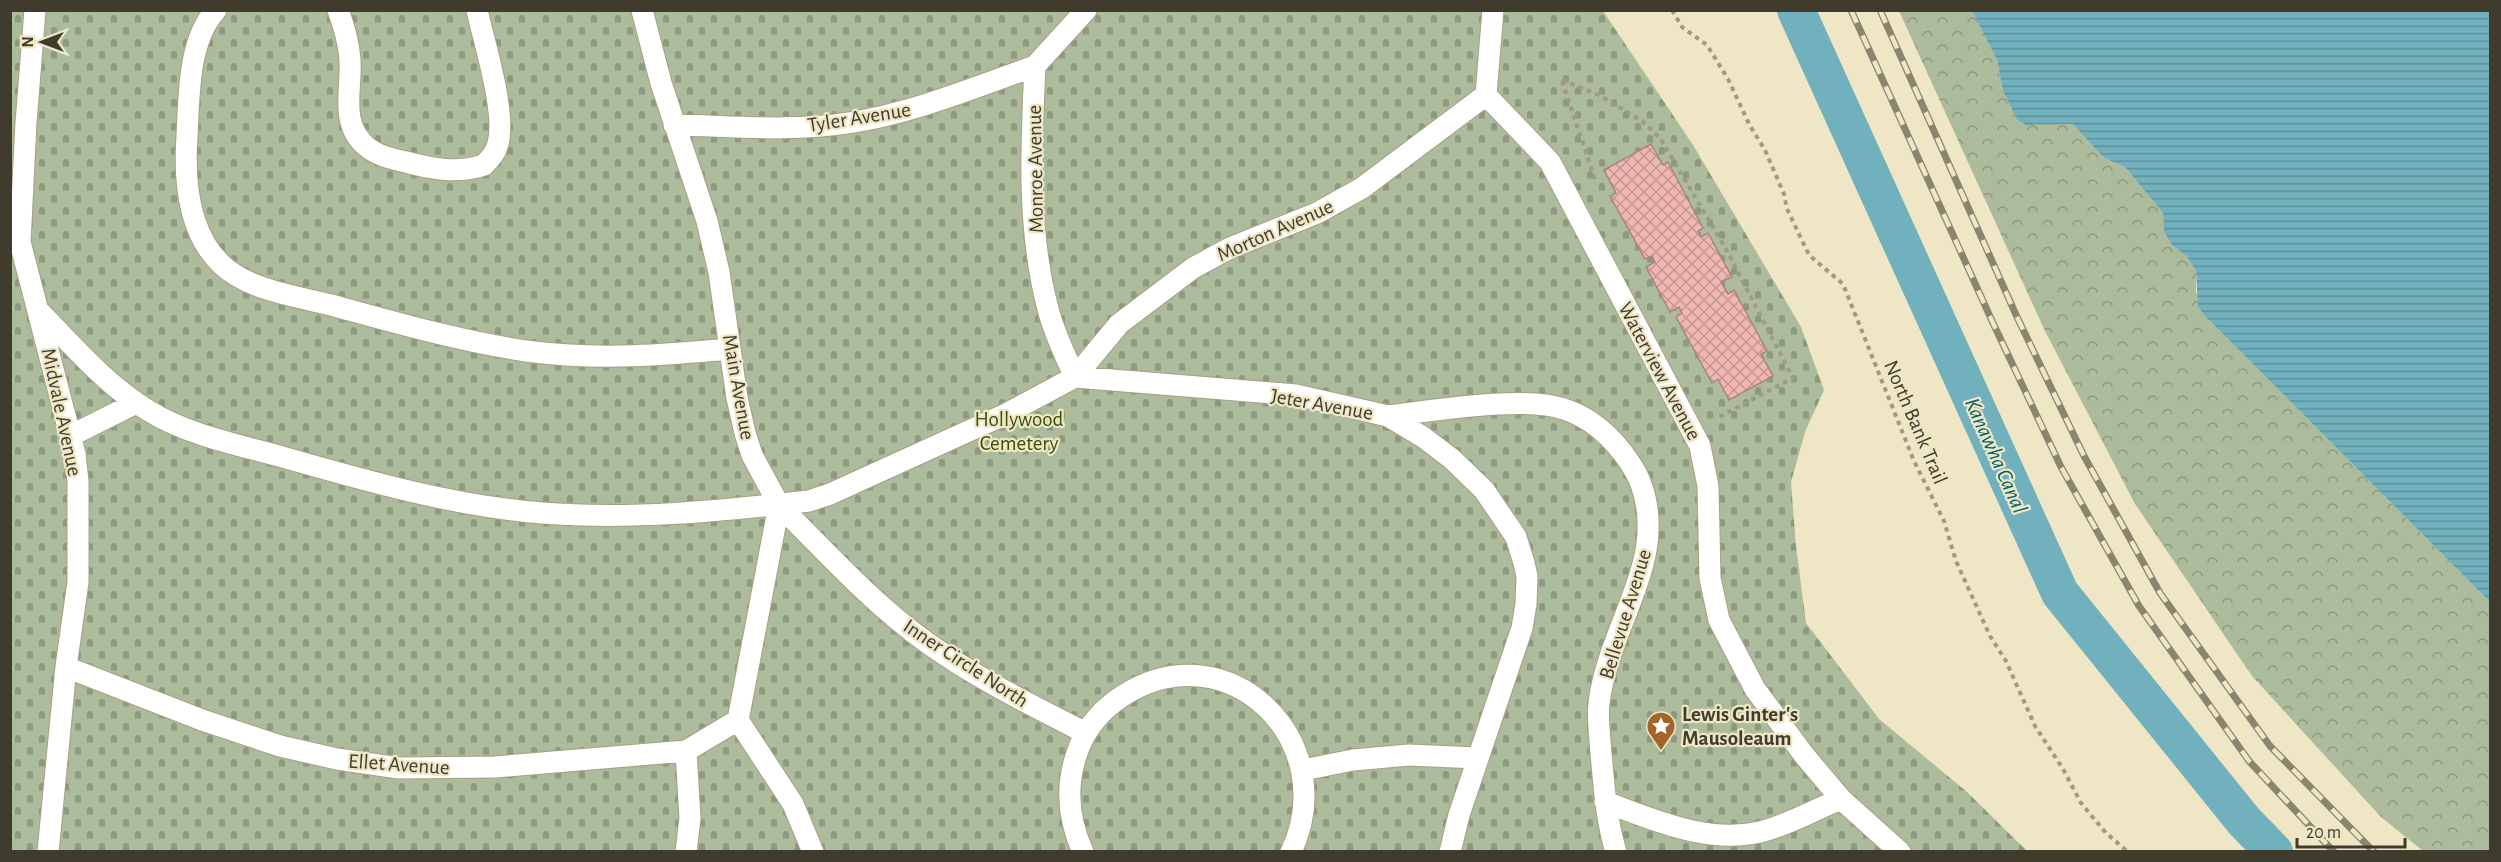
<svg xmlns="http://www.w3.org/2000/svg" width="2501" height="862" viewBox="0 0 2501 862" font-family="'Alegreya Sans',sans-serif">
<defs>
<pattern id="forest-crowns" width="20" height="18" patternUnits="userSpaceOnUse" patternTransform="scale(1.5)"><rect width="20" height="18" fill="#acbb9b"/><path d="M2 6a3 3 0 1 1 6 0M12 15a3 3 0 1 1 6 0" fill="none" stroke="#8d997f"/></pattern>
<pattern id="cemetery-stones" width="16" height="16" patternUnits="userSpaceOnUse" patternTransform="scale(1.5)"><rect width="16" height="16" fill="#acbb9b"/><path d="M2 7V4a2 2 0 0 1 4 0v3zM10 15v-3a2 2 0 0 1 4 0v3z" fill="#8d997f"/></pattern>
<pattern id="water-rules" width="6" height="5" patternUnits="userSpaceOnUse" patternTransform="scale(1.5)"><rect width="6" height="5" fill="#71b0bd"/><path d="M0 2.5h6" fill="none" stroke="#5e909a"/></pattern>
<pattern id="building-cross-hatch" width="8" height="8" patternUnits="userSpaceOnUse" patternTransform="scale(1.5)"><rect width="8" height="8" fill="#f0b7b2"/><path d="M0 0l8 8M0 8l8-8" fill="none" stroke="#c49691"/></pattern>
</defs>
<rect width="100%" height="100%" fill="#eee6c4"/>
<!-- forest -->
<path fill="url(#forest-crowns)" d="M1899,11h73l25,49 6,31 14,29 9,5 47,-2 31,35 21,9 38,46 1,19 8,13 15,12 9,14v21l12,27 282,283v249h-67l-42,-34 -129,-141 -117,-172 -90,-173z"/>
<!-- cemetery -->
<path fill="url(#cemetery-stones)" d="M10,11h1593l90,134 108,182 23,63 -19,42 -14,50 5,64 10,77 73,96 88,73 60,59h-2016z"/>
<!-- water -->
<path fill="url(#water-rules)" d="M1972,11h518v591l-282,-283 -10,-12 -2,-36 -9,-14 -15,-12 -8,-13 -1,-19 -38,-46 -21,-9 -31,-34 -47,1 -9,-5 -14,-29 -6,-31z"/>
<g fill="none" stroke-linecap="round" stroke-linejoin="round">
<!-- canal -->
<path stroke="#71b0bd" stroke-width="38" d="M1796,10l264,583 184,228 30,31"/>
</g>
<!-- building -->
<path fill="url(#building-cross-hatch)" stroke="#a88380" stroke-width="1.5" d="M1651,144l12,21 5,-3 35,66 -5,3 3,6 7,-4 24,44 -11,5 7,12 6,-4 33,61 -6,3 12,22 -44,24 -11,-21 -6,4 -36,-66 6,-4 -3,-6 -9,5 -24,-45 9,-5 -3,-6 -7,3 -35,-63 6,-3 -12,-23z"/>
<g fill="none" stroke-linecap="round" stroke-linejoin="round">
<!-- lane casing -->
<g stroke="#a8a080" stroke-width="23">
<path id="lane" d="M35,10l-9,113 -6,119 55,212 3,27v101l-12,85 -18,185
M216,10c-28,30 -27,87 -29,126 -3,43 1,96 34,128 27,26 74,32 110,41 66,18 135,38 203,47 66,8 130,3 196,-3
M338,10c6,16 11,34 12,50 2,30 -11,64 17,87 11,9 26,12 39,15 26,7 52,12 78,3 5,-5 11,-11 13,-18 11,-31 -13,-104 -20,-137
M642,10l19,73 46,138 12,51 18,126 8,35 7,22 27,50 -41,215 55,84 20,48
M1086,10l-51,56c-4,81 -8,163 13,243 6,24 17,46 27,68l44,-53 74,-56 37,-20 87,-35 45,-25 124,-93
M1493,10l-7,85 64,67 150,284 8,40 2,92 9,42 36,69 49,66 37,44 59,53
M674,125c58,1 117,7 174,-2 65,-10 125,-35 187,-57
M39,311c34,35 67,74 110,100 41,25 91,34 137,47 84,24 169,48 256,55 89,7 178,-2 267,-12l21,-7 176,-80 69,-37 221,18 92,21 35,21 29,22 32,31 32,47 8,26 3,13 -1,28 -4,24 -63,187 -9,37
M1388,416c43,-5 136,-21 176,-7 28,9 50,30 66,54 20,29 22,67 13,101 -12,46 -38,90 -44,139 -2,16 1,33 2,50 3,33 5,66 15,99
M70,436l66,-33
M779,505c47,47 93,98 147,137 50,36 105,63 160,91
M66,667l136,53 78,26 57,13 62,9 96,-1 191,-16 52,-31
M1303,770l50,-10 56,-5 68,3
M1605,802c50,18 101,42 155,30 26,-6 56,-23 81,-33
M686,852l4,-34 -4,-67
M1083,852c-16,-35 -18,-71 -3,-107 9,-21 25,-38 44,-50 105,-66 219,47 167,157"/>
</g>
<!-- path -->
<path stroke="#9f9a81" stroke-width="4" stroke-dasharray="4.5 4.5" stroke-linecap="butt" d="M1672,10l10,17 25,18 21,34 21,45 16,26 19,44 3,15 22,46 34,29 71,177 30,60 12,40 34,75 16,25 29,65 28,43 18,34 25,30 22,19
M1562,80l37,15 43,26 18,17 66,111 67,129 -74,39
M1562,81l34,101"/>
<!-- lane -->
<use href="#lane" stroke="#fff" stroke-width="21"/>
<!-- rail casing -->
<g stroke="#8a856f" stroke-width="7">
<path id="rail" d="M1851,10l142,313 68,144 78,139 110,155 85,91
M1880,10l137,307 67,139 76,137 110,153 104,106"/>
</g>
<!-- rail -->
<use href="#rail" stroke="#eee6c4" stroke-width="4.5" stroke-dasharray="14" stroke-linecap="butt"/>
</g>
<!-- icons -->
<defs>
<g id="sight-pin" transform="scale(1.5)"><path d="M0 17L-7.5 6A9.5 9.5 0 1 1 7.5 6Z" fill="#a3642b" stroke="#eee6c4"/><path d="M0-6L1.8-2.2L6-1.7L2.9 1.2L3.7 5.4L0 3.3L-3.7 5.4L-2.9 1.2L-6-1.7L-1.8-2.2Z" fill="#fff"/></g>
</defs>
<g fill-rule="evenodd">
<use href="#sight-pin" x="1661" y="726"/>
</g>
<g text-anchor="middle" stroke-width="4.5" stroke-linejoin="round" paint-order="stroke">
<!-- street labels -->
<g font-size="21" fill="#3f3c2e" stroke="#eee6c4">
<text transform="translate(859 117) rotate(-9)" y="7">Tyler Avenue</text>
<text transform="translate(1035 169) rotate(-91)" y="7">Monroe Avenue</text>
<text transform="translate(1275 230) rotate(-24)" y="7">Morton Avenue</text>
<text transform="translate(1660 371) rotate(62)" y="7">Waterview Avenue</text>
<text transform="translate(739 387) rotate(80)" y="7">Main Avenue</text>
<text transform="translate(1322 404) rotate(10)" y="7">Jeter Avenue</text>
<text transform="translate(62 412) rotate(78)" y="7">Midvale Avenue</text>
<text transform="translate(1916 422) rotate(67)" y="7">North Bank Trail</text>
<text transform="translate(1625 614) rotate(-73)" y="7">Bellevue Avenue</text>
<text transform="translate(966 663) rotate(33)" y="7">Inner Circle North</text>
<text transform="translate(399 764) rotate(4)" y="7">Ellet Avenue</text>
</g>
<!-- park labels -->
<g font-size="21" fill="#38500a" stroke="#eee6c4">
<text x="1019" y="426">Hollywood<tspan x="1019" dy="24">Cemetery</tspan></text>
</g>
<!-- poi labels -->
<g font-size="21" font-weight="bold" fill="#3f3c2e" stroke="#eee6c4" text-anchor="start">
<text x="1682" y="721">Lewis Ginter's<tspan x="1682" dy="24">Mausoleaum</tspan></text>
</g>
<!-- water labels -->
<g font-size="22" font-style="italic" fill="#01606d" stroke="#eee6c4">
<text transform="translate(1997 455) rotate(66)" y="8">Kanawha Canal</text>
</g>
</g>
<!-- border -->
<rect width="2501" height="862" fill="none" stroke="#3f3c2e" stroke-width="24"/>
<!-- north arrow -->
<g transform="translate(42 42) rotate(270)" stroke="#eee6c4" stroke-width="4.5" paint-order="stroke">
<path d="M0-4.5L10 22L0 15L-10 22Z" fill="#3f3c2e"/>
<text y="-9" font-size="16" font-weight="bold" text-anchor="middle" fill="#3f3c2e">N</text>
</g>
<!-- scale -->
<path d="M2297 838v9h108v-9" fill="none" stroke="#3f3c2e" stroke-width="3"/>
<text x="2306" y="838" font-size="18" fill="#3f3c2e" stroke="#eee6c4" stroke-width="4.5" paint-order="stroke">20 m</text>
</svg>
